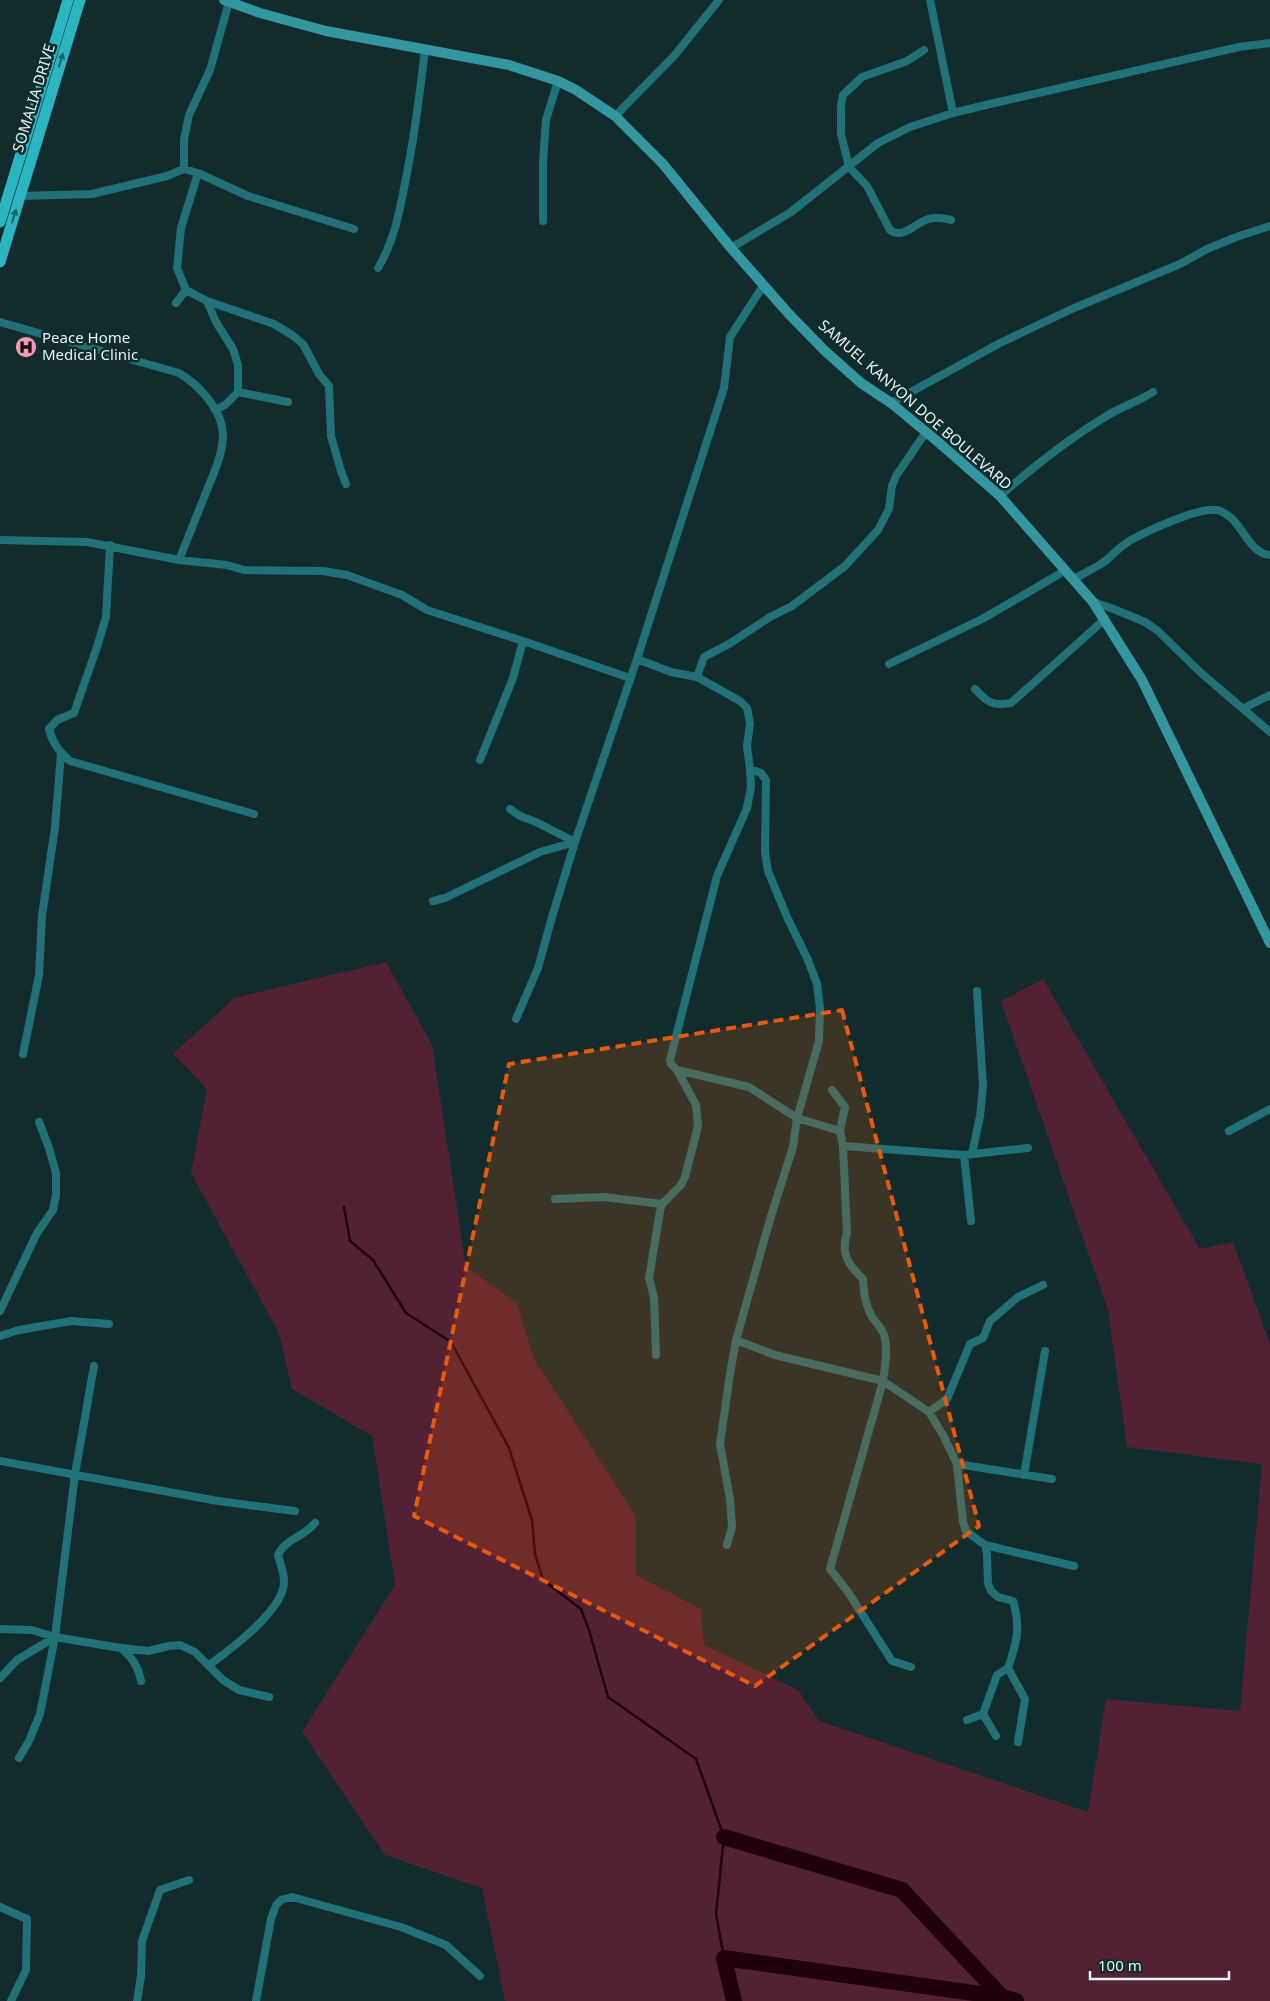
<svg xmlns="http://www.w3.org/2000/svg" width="1270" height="2001" viewBox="0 0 1270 2001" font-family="'Noto Sans',sans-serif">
<rect width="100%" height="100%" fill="#122c2e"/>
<!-- green -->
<path fill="#522134" d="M386,962l46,83 34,222 51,36 17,56 102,157v59l65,34 3,36 94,45 21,31 269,91 18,-113 134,12 22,-247 -135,-17 -19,-137 -107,-309 42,-22 157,270 33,-7 37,102v657h-765l-23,-113 -97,-33 -83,-123 93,-147 -23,-149 -80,-47 -13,-56 -88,-160 16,-84 -34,-35 61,-56z"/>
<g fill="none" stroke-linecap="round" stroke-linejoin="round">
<!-- stream -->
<path stroke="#20000d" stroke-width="2.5" d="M344,1207l6,34 23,19 33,53 45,29 58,106 23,72 3,34 8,26 38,29 8,21 19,67 88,62 28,78 -8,77 8,44"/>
<!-- river -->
<path stroke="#20000d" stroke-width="16" d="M724,1837l178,53 100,107
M734,2001l-10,-43 278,39 14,4"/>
<!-- street -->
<path stroke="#227177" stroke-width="8" d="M930,0l23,113
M924,50l-17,11 -45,16 -19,18 -2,10v29l8,33 18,19 23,44c15,11 28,-12 44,-12 5,-1 12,1 17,2
M615,116l59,-60 45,-56
M184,169v-29l5,-25 21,-45 19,-68
M20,196l72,-2 75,-18 17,-7 14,4 50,23 106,33
M543,221v-60l3,-41 12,-39
M731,248l60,-36 87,-69 32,-16 43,-14 37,-9 249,-57 31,-4
M378,268c17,-28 22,-59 28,-90 9,-43 14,-86 19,-129
M186,290l-9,-22 4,-40 17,-55
M207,301l9,21 17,27 5,16v27l-13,13 -10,5
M176,303l10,-13 21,11 67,23 18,11 11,9 16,30 10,12 2,50 10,35 5,13
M0,322l179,51c20,12 45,38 44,64 -1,20 -11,40 -18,58 -9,22 -17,43 -26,65
M238,392l50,10
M891,403l109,-60 74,-35 106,-44 27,-15 32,-13 31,-10
M1000,496c33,-29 67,-56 105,-79 15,-10 33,-15 48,-25
M0,540l87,2 92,18 48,5 17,5 79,1 24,4 55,20 25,15 96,31 107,37
M110,545l-4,72 -9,30 -23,66 -17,7 -8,9c3,13 11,24 21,32l184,53
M1074,579c10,-6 21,-11 30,-17 9,-7 16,-16 27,-22 16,-9 68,-33 85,-30 5,0 10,4 14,7 13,10 21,37 40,38
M1093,602l18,6 34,14 13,9 42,41 70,60
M637,659l34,13 26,5 43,24 7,7 3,15 -3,23 3,23 11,4 5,7 -1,72 3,19 19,46 21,43 9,24 3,24 -1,33 -22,77 43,13 3,15 4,87c-7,20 2,33 16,46 1,15 2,25 9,38 5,7 11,12 13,21 3,14 0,29 -2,43l-53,188 18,23 44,69 19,6
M889,664l95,-46 82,-48
M697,677l7,-20 25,-13 41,-27 22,-11 53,-40 33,-36 11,-21 3,-23 4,-10 30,-44
M975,689c13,14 17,17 36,14l94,-84
M1244,708l26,-13
M480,760l33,-82 10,-37
M510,809l10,7 16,6 39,20
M433,901l12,-3 95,-46 35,-10
M516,1019l22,-51 14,-51 23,-75 62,-183 87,-271 6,-51 33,-51
M23,1054l16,-79 3,-59 13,-89 6,-73
M832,1090l13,17 -5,24
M1229,1131l41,-22
M843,1146l121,9 64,-7
M972,1154l8,-38 3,-30 -6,-95
M964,1155l7,66
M555,1199l49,-2 58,7
M0,1311l37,-78 16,-23 3,-15v-22l-7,-25 -10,-26
M0,1336l19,-6 52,-9 38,3
M736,1340l39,15 108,26 46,31 14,23 14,29 6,58 3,9 19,14 2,9 1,29 3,8 7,6 15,4c8,27 4,41 -5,67l-11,7 -14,39
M656,1355l-2,-57 -5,-20 11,-67 2,-7 19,-19 4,-8 13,-51 -2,-21 -19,-35
M929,1412l18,-13 23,-55 13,-6 7,-17 28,-24 25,-12
M0,1461l218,40 77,10
M957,1464l95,15
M1024,1475l21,-124
M727,1545l5,-18 -2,-28 -10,-55 10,-70 6,-34 35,-124 22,-69 4,-29 -48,-31 -72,-17 -6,-6 -1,-4 47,-184 30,-68 4,-21 -1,-18
M985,1545l89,21
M0,1629l32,1 23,7 66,11
M209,1665c21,-15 76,-56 75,-84 0,-8 -4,-18 -6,-26 7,-16 26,-18 37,-32
M1008,1668l17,31 -7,43
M0,1678l17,-18 38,-23
M141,1681c-3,-16 -9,-23 -20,-33l27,3 21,-5 11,-1 15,7 28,28 16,10 30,7
M967,1720l16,-6 13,22
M19,1758l10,-17 11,-27 15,-77 20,-163 19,-108
M0,1907l27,12 -1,51 -15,31
M137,2001l4,-25 1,-35 18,-51 29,-10
M256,2001l15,-82 5,-14 5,-5 11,-3 109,30 45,18 34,31"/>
<!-- secondary -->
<path stroke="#34979f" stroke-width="10" d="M224,0l36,13 66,18 183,34 49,16 18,9 39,26 48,48 68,84 57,65 36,37 37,33 30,20 46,38 63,55 93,106 49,78 128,263"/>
<!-- primary -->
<path stroke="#2ab5c1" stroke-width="11" d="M0,222l68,-222
M0,262l80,-262"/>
</g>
<!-- one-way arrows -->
<defs><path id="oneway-solid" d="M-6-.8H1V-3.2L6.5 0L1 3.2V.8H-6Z" transform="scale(1.25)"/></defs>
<g fill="#1c6369">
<use href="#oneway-solid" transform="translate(61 60) rotate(-73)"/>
<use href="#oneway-solid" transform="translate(14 216) rotate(-73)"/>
</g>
<!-- marked area -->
<path fill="#e8590c" fill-opacity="0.2" stroke="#e8590c" stroke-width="4" stroke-dasharray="10 6" stroke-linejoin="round" d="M842,1010l137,516 -224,160 -341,-170 95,-452z"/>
<!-- icons -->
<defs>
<g id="hospital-disc" transform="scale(1.125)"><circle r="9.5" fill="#f09ab7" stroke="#122c2e"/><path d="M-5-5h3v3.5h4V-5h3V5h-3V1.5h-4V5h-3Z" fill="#111"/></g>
</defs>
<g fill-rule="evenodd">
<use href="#hospital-disc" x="26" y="347"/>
</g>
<g text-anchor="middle" stroke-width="5" stroke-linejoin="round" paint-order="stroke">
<!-- street labels -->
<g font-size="15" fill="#e4f3f5" stroke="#122c2e">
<text transform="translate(34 98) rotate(-73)" y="5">SOMALIA DRIVE</text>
<text transform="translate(915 405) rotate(41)" y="5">SAMUEL KANYON DOE BOULEVARD</text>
</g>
<!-- poi labels -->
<g font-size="15" fill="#e4f3f5" stroke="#122c2e" text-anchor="start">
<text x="42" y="343">Peace Home<tspan x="42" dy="17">Medical Clinic</tspan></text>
</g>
</g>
<!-- scale -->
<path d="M1090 1971v8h139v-8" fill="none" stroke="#e4f3f5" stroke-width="2.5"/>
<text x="1098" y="1971" font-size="15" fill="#e4f3f5" stroke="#122c2e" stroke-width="4" paint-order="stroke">100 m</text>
</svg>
